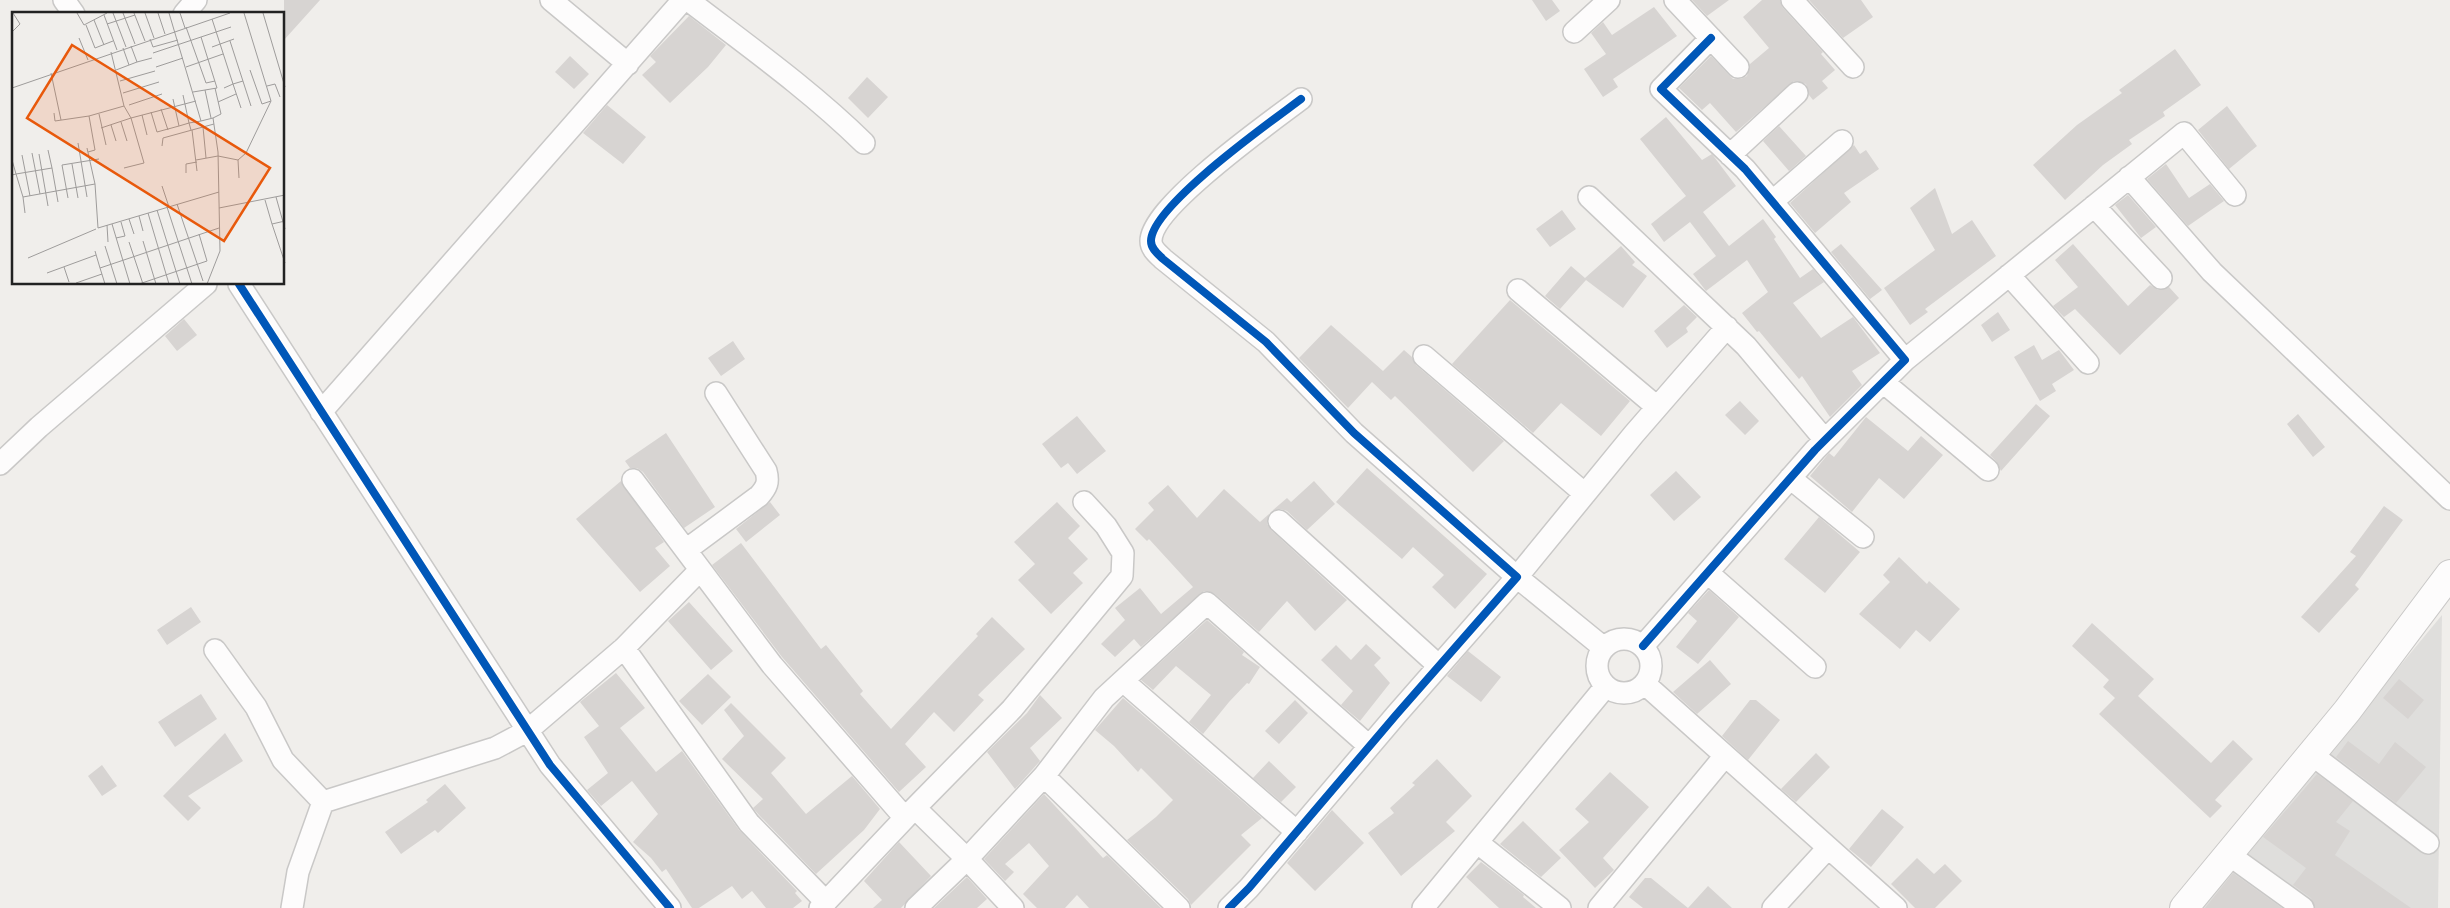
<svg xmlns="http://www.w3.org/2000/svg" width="2450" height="908" viewBox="0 0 2450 908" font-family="'DejaVu Sans',sans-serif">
<rect width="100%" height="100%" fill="#f0eeeb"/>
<!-- residential -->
<path fill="#dfdedc" d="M2442,615l-4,293h-238z"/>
<!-- building -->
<path fill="#d7d4d2" d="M284,0h36l-36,40z
M1532,0h20l8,11 -14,10z
M1692,0h37l-22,16z
M1762,0h18l3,8 40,44 -2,2 14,16 -13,11 6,7 -15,12 -4,-5 -3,-11 -12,-3 -58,51 -26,-29 -8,7 -23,-22 32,-32 22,23h8l6,-3 3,-12 19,-16 -26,-31z
M1809,0h52l12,17 -30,21z
M1654,7l23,29 -64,43 5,8 -15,10 -19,-28 22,-15 -15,-21 12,-11 9,13z
M689,16l37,29 -18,22 -38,36 -28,-28 14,-13 -6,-6z
M2175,49l26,36 -38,27 2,4 -36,24 3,4 -29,21 -38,35 -32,-35 44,-40 45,-32 -3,-3z
M570,56l19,18 -15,15 -19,-17z
M867,77l21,20 -20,21 -20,-20z
M607,105l39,32 -23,27 -40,-31z
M2227,106l30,40 -28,23 -31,-39z
M1666,117l36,43 10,-6 24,32 -33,26 26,34 34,-27 13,18 -2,2 26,39 13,-9 11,13 -31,21 28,35 32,-21 27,36 -28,18 10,14 -32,32 -28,-41 -3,3 -40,-48 -2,1 -15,-19 26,-21 -21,-32 -41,31 -13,-17 23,-18 -26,-34 -26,20 -13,-18 35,-28 -46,-57z
M1779,126l27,30 -17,15 -26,-30z
M1854,145l6,9 6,-4 13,19 -35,24 7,9 -36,31 -25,-30z
M2166,164l23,34 21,-14 14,17 -36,25 -41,-47z
M1935,188l17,46 20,-14 24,36 -71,53 3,3 -18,13 -26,-37 51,-38 -25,-42z
M2128,195l28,32 -15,11 -26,-33z
M1562,210l14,19 -26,18 -14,-18z
M1841,244l41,46 -12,9 -39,-47z
M2073,244l55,62 22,-21 8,5 11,-3 10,11 -59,57 -45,-46 -11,8 -11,-11 25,-19 -23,-27z
M1621,246l14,16 -3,3 15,11 -24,32 -37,-28 -26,29 -15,-13 26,-30 14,12z
M1510,300l120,101 -29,35 -40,-33 -28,30 -81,-69z
M1684,305l13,12 -11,11 2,4 -21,16 -13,-17z
M1998,312l12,18 -18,12 -11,-17z
M184,319l13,16 -20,16 -12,-15z
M1331,325l52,46 21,-21 8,7 4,8 88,76 -31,31 -78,-76 -4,4 -19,-18 -24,26 -49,-50z
M733,341l12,18 -24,17 -13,-18z
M2034,345l8,15 17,-10 15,20 -22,14 4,7 -16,10 -26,-44z
M1740,401l19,20 -14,14 -20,-20z
M2036,404l14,12 -49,55 -5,-10 -6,-6z
M2298,414l27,33 -12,10 -26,-33z
M1077,416l29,35 -29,23 -9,-11 -7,5 -19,-24z
M1866,417l42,34 13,-15 22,19 -39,44 -25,-21 -27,34 -42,-36 19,-23 5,4z
M666,433l49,74 -31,21 -41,-56 -6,-4h-7l-5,-7z
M1367,468l120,106 -32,35 -23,-22 12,-12 -31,-28 -11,12 -66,-57z
M1676,471l25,26 -27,24 -24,-26z
M621,481l43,61 -9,6 15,18 -30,26 -64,-73z
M1314,481l21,23 -28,26 -20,-19 -6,-2 -8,1 14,-12 4,4z
M1168,485l29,33 27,-29 36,33 9,-8 -2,10 4,6 76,70 -32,31 -28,-30 -28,31 -44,-38 -11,-3 -63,56 -7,-8 -19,18 -14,-13 24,-24 -10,-12 25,-20 21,26 32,-27 -44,-48 -2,2 -12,-12 19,-19 -6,-7z
M770,502l10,13 -34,27 -10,-13z
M1057,502l23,24 -12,12 20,21 -15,14 10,10 -32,31 -33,-34 17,-16 -21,-22z
M2384,506l19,14 -48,65 4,4 -40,44 -18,-16 55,-61 -6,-4z
M1819,517l41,35 -35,41 -41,-34z
M741,543l80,106 5,-4 37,46 -3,3 31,35 87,-93 -2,-2 16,-17 33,32 -47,46 6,5 -30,32 -20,-20 -29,32 21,23 -27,25 -117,-135 -70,-92z
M1899,557l28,27 2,-3 31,28 -30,33 -14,-12 -16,19 -41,-35 31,-32 -7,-7z
M1709,590l30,27 -41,47 -22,-17 21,-26 -9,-8z
M689,602l44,49 -22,19 -43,-49z
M191,607l10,15 -34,23 -10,-15z
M1207,620l37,32 -2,3 18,12 -11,17 -2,-1 -18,19 -26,32 -14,-12 22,-27 -35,-29 -23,24 -12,-10z
M2092,623l62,56 -16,17 73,67 22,-23 20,19 -38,41 7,6 -12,12 -111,-104 16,-16 -12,-11 6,-7 -37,-34z
M1366,644l15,14 -7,7 16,18 -30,38 -19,-16 12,-14 -32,-31 15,-15 15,15z
M1468,651l33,26 -20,25 -34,-26z
M1710,660l21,24 -34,30 -24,-22z
M616,673l29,35 -25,20 36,44 26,-21 57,79 58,61 -2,2 7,8 -9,7h-27l-14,-17 -10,8 -10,-13 -33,22h-7l-26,-39 -4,3 -11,-14 -18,-16 25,-28 -26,-33 -31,25 -14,-16 21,-17 -24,-36 15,-11 -19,-24z
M708,674l23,23 -29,28 -23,-24z
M2399,679l25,21 -16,19 -25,-21z
M201,694l16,25 -42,28 -17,-25z
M1040,695l22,23 -32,30 10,13 -25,28 -28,-37 40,-39z
M1123,698l139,120 -21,17 10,10 -60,60 -3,-6 -61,-59 29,-23 17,-17 -32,-32 -3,4 -24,-26 -19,-16z
M1295,700l13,13 -29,31 -14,-13z
M1750,700h6l24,20 -32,40 -26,-24z
M731,703l55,55 -15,15 35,41 46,-38 28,33 -16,21 -48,44 -57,-59 -6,-7 10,-9 -41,-40 22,-23 -20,-26z
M225,733l18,28 -55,35 13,12 -13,13 -25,-25z
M2348,741l31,23 16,-22 31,25 -30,36 -60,-46z
M1816,753l14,14 -34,35 -15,-13z
M1437,759l35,37 -26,26 9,9 -54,45 -33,-43 26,-20 -4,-5 25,-23 -3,-2z
M1269,761l27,26 -15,15 -28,-24z
M102,765l15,21 -15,10 -14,-20z
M1610,772l39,35 -46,51 11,12 -19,18 -36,-38 30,-28 -14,-13z
M2317,774l36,27 -17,21 14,9 -15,24 76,53h-96l-4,-10 -18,-13 13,-17 -43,-31z
M445,784l21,24 -28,25 -3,-3 -34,24 -16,-22 43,-30 -2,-2z
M1044,794l59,64 4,-3 54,53h-72l-12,-13 -12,13h-28l-14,-14 26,-28 -20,-23 -24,21 9,8 -9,9 -21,-22z
M1882,809l22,18 -33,40 -22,-18z
M1332,810l32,33 -49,48 -28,-28z
M1523,821l38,37 -20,19 -41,-33z
M899,842l32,34 -30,32h-28l9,-8 -18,-19z
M1917,858l17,16 11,-10 17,17 -27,27h-20l-24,-24z
M1481,862l43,33 -1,2 13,11h-37l-33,-31z
M2233,873l49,35h-77z
M967,877l20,22 -10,9h-43z
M1645,878h6l37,30h-45l-14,-11z
M1708,886l24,22h-44z"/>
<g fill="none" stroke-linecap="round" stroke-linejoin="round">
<!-- minor casing -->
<g stroke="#c9c8c7" stroke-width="24">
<path id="minor" d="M64,0l10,14
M551,0l77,64
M688,0c60,46 122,90 176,143
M1675,0l63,67
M1792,0l61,67
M184,14l12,-14
M1574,32l35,-32
M1730,155l67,-62
M2129,177l83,95 238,227
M1589,197l157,149 79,94
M1773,201l69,-60
M2094,206l67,72
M2009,275l79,88
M239,284l311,481 120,143
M1518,290l139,117
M1424,356l161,138
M1905,360l279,-227 51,62
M1883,382l105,88
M321,412l362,-412
M0,464l39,-37 167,-143
M1790,478l73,59
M633,480l139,185 133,153 -85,90
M1279,521l160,145
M686,550l73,-54c8,-9 10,-14 7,-25l-50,-78
M1708,573l107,94
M1597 666a27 27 0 1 1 54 0a27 27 0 1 1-54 0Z
M1643,646l172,-196 90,-90 -160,-191 -84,-80 50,-51
M624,648l125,175 77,79
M1604,648l-87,-71 117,-143 93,-107
M215,650l41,57 27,53 40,42 172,-54 32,-17 97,-83 76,-78
M1123,681l174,151
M1645,684l251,224
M2311,754l117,89
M1044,776l60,-78 103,-95 162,143
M915,808l52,51 77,-83 135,132
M905,818l107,-109 110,-133 1,-23 -17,-27 -22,-24
M1478,843l82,65
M2228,854l75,54
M292,908l6,-36 25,-70
M916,908l51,-49 46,49
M1229,908l20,-20 147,-173 121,-138 -163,-144 -88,-91 -103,-83c-5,-5 -12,-10 -12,-18 0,-35 121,-120 150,-142
M1423,908l183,-222
M1599,908l125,-151
M1773,908l54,-59"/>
</g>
<!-- tertiary casing -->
<g stroke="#c9c8c7" stroke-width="30">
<path id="tertiary" d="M2184,908l163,-197 103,-137"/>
</g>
<!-- minor -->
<use href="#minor" stroke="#fdfcfc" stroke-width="21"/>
<!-- tertiary -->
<use href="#tertiary" stroke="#fdfcfc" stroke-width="28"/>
<!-- cycleway casing -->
<g stroke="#fff" stroke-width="11">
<path id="cycleway" d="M239,284l311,481 120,143
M1643,646l172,-196 90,-90 -160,-191 -84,-80 50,-51
M1229,908l20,-20 147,-173 121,-138 -163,-144 -88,-91 -103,-83c-5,-5 -12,-10 -12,-18 0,-35 121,-120 150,-142"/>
</g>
<!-- cycleway -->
<use href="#cycleway" stroke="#0057b8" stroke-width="8"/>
</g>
<!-- overview -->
<g transform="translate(12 12)">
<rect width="272" height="272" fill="#f0eeeb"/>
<path fill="none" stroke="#9e9c9b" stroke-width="1" d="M65,1l7,12 23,-12M101,1l13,34M111,1l12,31M122,1l11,28M133,1l9,25M146,1l7,21M157,1l32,108 12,-3 5,34 2,99 -13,33M168,1l5,15M232,1l27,88 -9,3 -12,-34M251,1l22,74M92,3l13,35M200,7l21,65 -9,4M82,8l10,25M95,12l28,-9M74,13l9,23 18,-7M174,15l20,56 9,-2M0,20l8,-8 -7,-11M67,26l9,22M138,27l3,8 25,-7M218,29l21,65M200,35l22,-8M111,36l6,17M141,41l48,-16M125,50l15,-4M144,55l27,-9M174,55l37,-13M104,58l21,-8 -6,-16M39,61l10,47M108,69l35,-10M255,74l8,-2 5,13M0,76l218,-75M193,78l6,28M181,80l24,-4 -16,-51 30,-10M111,81l36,-11M171,83l6,28 12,-2M161,87l6,27 10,-3 2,7M206,90l18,-8M117,93l33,-11M229,96l-8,-24 10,-3M149,97l7,21M139,100l6,20 22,-6M42,101l1,8 34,-5M87,102l7,31M130,103l5,20M201,106l8,-4 -6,-26M109,110l6,19M99,113l5,16M191,115l3,31M89,116l30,-10 -7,-12 -13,-54M66,131l9,54M150,134l1,-8 29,-8M75,136l8,36 3,44 121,-36M36,138l4,18M76,140l7,-2 -6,-34 35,-10M20,141l8,41M27,142l9,52M10,143l8,41M0,148l4,14 36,-6 6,34M184,148l22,-4 20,4 1,18M226,148l8,-7 25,-52M60,152l6,34M112,156l20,-5 -13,-45 65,-17M185,159l-5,-41 22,-6M174,161v-9l11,-2M0,163l4,-1 7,23 72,-13M150,174l7,21M11,185l2,16M264,185l9,32M56,186l-6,-33 37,-6M253,188l7,24M165,192l26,77M155,195l25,77M207,196l66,-13M145,198l23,74M136,201l21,71M127,204l4,15M117,207l5,15M273,209l-13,3 13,39M100,212l18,60M95,213l1,17M104,226l9,-2 -4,-14M131,229l13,43M117,230l14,42M93,234l12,38M83,239l5,17M16,246l68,-29M52,255l5,15M35,261l49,-18M64,271l26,-9M93,272l-5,-16 119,-40M127,272l68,-23 -8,-27"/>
<path fill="#e8590c" fill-opacity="0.15" stroke="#e8590c" stroke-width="2.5" d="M60,33l198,123 -46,73 -197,-123z"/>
<rect width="272" height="272" fill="none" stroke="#222" stroke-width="2.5"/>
</g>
</svg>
